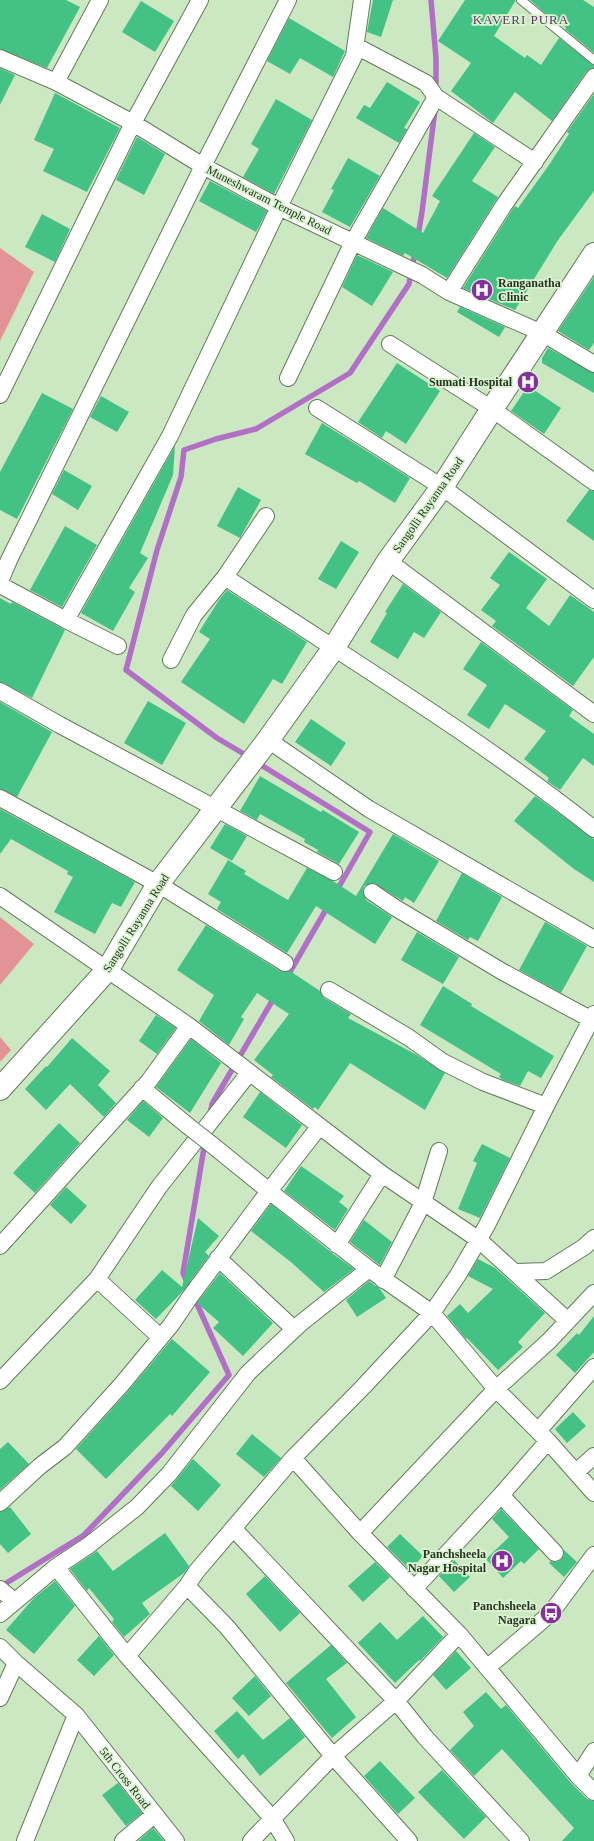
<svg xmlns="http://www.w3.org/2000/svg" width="594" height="1841" viewBox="0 0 594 1841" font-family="Georgia,serif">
<rect width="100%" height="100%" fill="#cce8c3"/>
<!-- green -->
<path fill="#e39395" d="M0,248l34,24 -34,69z
M0,917l34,27 -34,41z
M0,1037l11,13 -11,12z"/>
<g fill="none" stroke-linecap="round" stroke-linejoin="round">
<!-- stream -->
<path stroke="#b16fc5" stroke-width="5.5" d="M431,0l5,58v31
M418,236l4,-24 13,-102
M249,757l-32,-19 -91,-68 31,-120 24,-73 3,-27 32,-11 40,-10 94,-56 59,-89 6,-32
M256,762l114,70 -34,60
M287,977l41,-71
M210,1114l2,-10 63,-108
M0,1587l84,-52 78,-82 67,-78 -46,-102 22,-131"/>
</g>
<!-- building -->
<path fill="#44c184" d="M0,0h66l14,7 -33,61 -47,-19z
M373,0h20l-12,37 -14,-5z
M465,0h51l-22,36 31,22 2,-3 14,10 18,-27 35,27v3l-8,4 -34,49 -37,-29 -22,31 -42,-32 20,-28 -33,-22z
M530,0h53l11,7v46l-29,-24 1,-2 -14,-8z
M141,1l33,20 -19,31 -33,-20z
M289,18l56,33 -12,26 -33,-19 -10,16 -23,-13z
M0,68l15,7 -15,30z
M387,82l33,20 -16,26 3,1 -8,14 -43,-25 8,-13 6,3z
M55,93l65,35 -33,64 -44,-21 11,-22 -20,-9z
M594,94v97l-36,49 -43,70 -52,-22 49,-78 3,-4 3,2 31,-43 20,-31 -2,-2z
M276,99l36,21 -38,74 -31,-17 16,-28 -8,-5z
M474,133l21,14 -23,34 26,16 -51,81 -42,-25 -2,3 -37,-18 17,-30 40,25 17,-32 -8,-5z
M137,137l28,17 -21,41 -28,-15z
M348,158l32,18 -30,51 -28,-15 12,-22 -3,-1z
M210,181l57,30 -11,21 -57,-31z
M42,214l28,15 -15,33 -30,-15z
M357,255l36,17 -21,34 -30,-19z
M594,277v66l-5,7 -31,-19z
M460,307l45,20 -6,10 -42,-25z
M548,348l46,25v20l-52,-30v-5z
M397,363l43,28 -34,53 -20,-13 -4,7 -24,-16z
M528,386l33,22 -17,26 -33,-23z
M42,393l31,16 -56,110 -17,-9v-38z
M101,396l28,16 -12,20 -27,-15z
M322,423l88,55 -15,25 -36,-22 -2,2 -52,-29z
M175,446l-2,29 -33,78 8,5 -19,30 6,4 -22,39 -32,-18z
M64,470l28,16 -14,24 -26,-16z
M238,487l23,13 -21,38 -23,-12z
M589,490l5,1v50l-28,-20z
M65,526l32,19 -35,62 -32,-17z
M341,541l18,11 -23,37 -18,-10z
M509,552l38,27 -21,29 23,18 21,-31 24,17v45l-21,29 -81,-60 4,-5 -15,-11 19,-25 -10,-7z
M403,584l38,28 -17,26 -10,-6 -16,27 -28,-17 17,-29 -2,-1z
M227,590l80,52 -25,42 -9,-5 -29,45 -63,-42 29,-43 -11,-7 20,-32z
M0,598l11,6 1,-2 53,28 -33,68 -32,-16z
M481,642l92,68 -4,6 25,18v32l-11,-8 -23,32 -13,-9 2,-3 -25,-19 22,-28 -41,-27 -16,25 -22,-14 20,-30 -24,-16z
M148,701l38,22 -24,42 -38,-22z
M0,702l52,30 -35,65 -17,-8z
M311,719l35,24 -15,23 -36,-24z
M260,776l61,36 2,-2 36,22 -20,32 -22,-12 1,-2 -14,-8 1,-3 -45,-25 -3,6 -17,-9z
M535,796l59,43v43l-20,-13 -60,-48z
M0,809l135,73 -14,25 -9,-4 -17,31 -41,-22 19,-35 -6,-3 1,-3 -57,-32 -11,15z
M225,824l22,12 -15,25 -22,-13z
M393,834l46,27 -25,42 -9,-6 -2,4 -30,-18 -9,3 -1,6 3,8 26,17 -17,27 -59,-38 -29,47 -70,-44 4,-7 -13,-8 20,-34 18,11 -2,3 44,26 19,-32 26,13 23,15z
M462,873l40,24 -24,44 -8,-4 -2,3 -32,-19z
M545,922l42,24 -26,47 -42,-23z
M206,925l74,46 5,1 5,-1 30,20 4,7 27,16 -3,4 67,36 30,19 -20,37 -75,-47 -32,47 -3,-3 -2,2 -42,-32 2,-2 -19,-15 35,-46 -32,-21 -16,24 3,2 -15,26 -30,-24 15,-26 -37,-25z
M417,932l42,25 -16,27 -42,-24z
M443,986l29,18 -1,2 83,50 -13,22 -13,-7 -8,15 -17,-6 -4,-3 2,-3 -81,-49z
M156,1015l20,13 -19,26 -18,-13z
M72,1038l38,33 -12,14 18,18 -12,14 -34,-33 -24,26 -21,-21 21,-23 1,1z
M191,1039l30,24 -31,50 -34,-26z
M260,1092l42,33 -16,23 -43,-31z
M143,1101l20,17 -14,19 -22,-17z
M59,1123l21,20 -45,50 -22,-20z
M482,1144l28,14 -30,60 -22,-9 19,-46 -4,-2z
M301,1166l43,30 -5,6 9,7 -13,21 -51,-39z
M66,1187l21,19 -16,18 -21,-19z
M271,1204l61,49 22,16 -30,23 -32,-29 -41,-32z
M198,1218l21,18 -14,16 4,4 -26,35 -27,28 -21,-19 27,-30 20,17z
M364,1220l28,22 -12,23 -30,-23z
M478,1259l17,9 50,45 -27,29 5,5 -25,23 -31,-32 -1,1 -19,-23 13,-12 8,9 25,-24 -25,-13z
M220,1273l53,50 -30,33 -30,-28 6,-6 -22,-19z
M369,1281l11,8 6,9 -29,19 -11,-17z
M594,1316v36l-19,21 -19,-18 21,-22 2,2z
M172,1339l38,33 -38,44 -2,-2 -64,65 -30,-30 53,-59z
M573,1412l13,14 -19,17 -12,-14z
M252,1434l29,24 -17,19 -28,-23z
M8,1442l21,22 -29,26v-41z
M193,1459l28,26 -23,26 -27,-25z
M10,1507l21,27 -23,19 -8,-9v-32z
M501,1509l38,40 -15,15 -3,-3 -18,17 -17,-19 23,-22 -17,-18z
M165,1533l24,33 -5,7 -42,30 8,11 -26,23 -12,-15 2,-3 -25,-31 -2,3 -17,-22 27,-18 16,20z
M400,1534l23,22 -13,14 -23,-23z
M564,1550l13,12 -13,15 -15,-14 2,-2 6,1 4,-2 3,-5z
M454,1560l16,17 -16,15 -15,-16z
M375,1562l15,15 -27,25 -15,-16z
M265,1576l35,37 -20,19 -34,-38z
M55,1581l20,25 -41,48 -28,-24 28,-32z
M423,1616l20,21 -23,24 -1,-1 -24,23 -37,-40 22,-21 17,18z
M99,1636l15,19 -20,21 -17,-16z
M331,1645l16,18 -21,16 30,38 -24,21 -46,-55z
M456,1651l15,17 -25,22 -13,-15z
M255,1676l16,20 -22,20 -17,-18z
M486,1692l15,17 5,-4 65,78 16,16 7,2v40h-32l12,-13 -72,-79 -28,27 -24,-26 24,-24 -11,-14z
M237,1711l26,29 27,-22 15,19 -45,39 -17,-22 -5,5 -24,-28z
M380,1761l35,37 -17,16 -34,-38z
M442,1770l44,47 -22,22 -46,-47z
M118,1783l24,30 -16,13 -24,-31z
M153,1828l11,13h-26z"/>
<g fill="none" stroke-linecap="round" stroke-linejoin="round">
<!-- lane casing -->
<g stroke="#627b5a" stroke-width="10">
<path id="lane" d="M521,0l73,60"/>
</g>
<!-- street casing -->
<g stroke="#627b5a" stroke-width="18">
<path id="street" d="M356,46l70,37 10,14 99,65
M0,58l56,24 77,41 70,43 76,41 143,68 27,17 93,41 52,31
M56,82l44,-82
M449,292l55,-87 90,-128
M390,344l102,65 102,73
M288,378l65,-136 83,-145
M0,395l133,-272 67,-123
M317,408l125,79 152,113
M388,561l206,153
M225,577l41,-61
M0,581l9,-21 194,-394 85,-166
M0,585l66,35
M118,646l-52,-26 104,-184 109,-229 75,-151 8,-56
M171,660l23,-45 31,-38c124,82 252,159 369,252
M0,691l60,34 274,147
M268,740l101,69 225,130
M0,798l158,86 127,79
M372,892l22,15 109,65 91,49
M0,896l189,130 193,148 97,66 89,81
M329,990l79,47 35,25 40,20 63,24
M142,1088l46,38
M211,1144l58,47 50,-64
M337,1245l45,-71
M0,1246l149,-165 40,-55
M218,1258l76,71
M517,1272l29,-1 38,-24 10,-9
M97,1279l63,58
M383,1280l40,-77 16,-52
M0,1381l97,-102 62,-92 90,-114
M538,1431l56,-64
M293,1458l67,75 99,101 119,142 16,16
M576,1472l18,-16
M501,1495l54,58
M0,1503l40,-37 25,-19 57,-63 49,-59 19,-28 79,-106 100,78 63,44 64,76 52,52 46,52
M233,1528l163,173 29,36 96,104
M360,1533l136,-144 53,-48 45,-48
M187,1586l-60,70 145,162 14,23
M0,1589l14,12
M414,1589l87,-94 47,-54
M0,1614l56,-47
M0,1647l16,16 60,52 100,126
M127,1656l-71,-89 33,-22 48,-38 32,-33 79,-101 53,-50 68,-54
M488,1667l63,-54 43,-58
M0,1698l16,-35
M578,1776l16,-25
M25,1841l51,-126
M123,1841l31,-26
M251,1841l82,-85 63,-55 63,-67
M409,1841l-76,-85 -106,-129 -40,-41 9,-14 97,-114 71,-72 68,-73 26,-38 29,-50 59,-119 48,-92"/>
</g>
<!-- secondary casing -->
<g stroke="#627b5a" stroke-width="24">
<path id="secondary" d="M0,1089l108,-120 50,-85 110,-144 65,-91 55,-88 54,-74 50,-78 102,-155"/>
</g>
<!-- lane -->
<use href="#lane" stroke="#fff" stroke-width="8"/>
<!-- street -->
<use href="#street" stroke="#fff" stroke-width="16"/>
<!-- secondary -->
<use href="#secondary" stroke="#fff" stroke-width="22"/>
<!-- street-bridge casing -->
<g stroke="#627b5a" stroke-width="18" stroke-linecap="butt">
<path id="street-bridge" d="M188,1126l23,18"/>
</g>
<!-- street-bridge -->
<use href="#street-bridge" stroke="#fff" stroke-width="16"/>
</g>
<!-- icons -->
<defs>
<g id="hospital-disc" transform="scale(1.15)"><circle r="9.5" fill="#86309d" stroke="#d9f5d0"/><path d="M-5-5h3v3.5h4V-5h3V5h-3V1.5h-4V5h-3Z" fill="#fff"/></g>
<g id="bus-disc" transform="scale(1.15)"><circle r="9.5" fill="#86309d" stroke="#d9f5d0"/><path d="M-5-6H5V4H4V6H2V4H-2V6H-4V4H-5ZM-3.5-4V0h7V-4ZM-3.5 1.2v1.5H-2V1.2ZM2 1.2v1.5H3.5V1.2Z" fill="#fff"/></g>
</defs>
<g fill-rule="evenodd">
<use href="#hospital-disc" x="482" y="290"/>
<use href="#hospital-disc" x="528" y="382"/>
<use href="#hospital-disc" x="502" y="1561"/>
<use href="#bus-disc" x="551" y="1613"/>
</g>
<g text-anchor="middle" stroke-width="3.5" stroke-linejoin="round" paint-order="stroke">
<!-- street labels -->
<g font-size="12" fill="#283325" stroke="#d9f5d0">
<text transform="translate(269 200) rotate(27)" y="4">Muneshwaram Temple Road</text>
<text transform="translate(428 505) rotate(-55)" y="4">Sangolli Rayanna Road</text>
<text transform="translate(136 923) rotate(-58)" y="4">Sangolli Rayanna Road</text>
<text transform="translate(125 1778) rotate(52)" y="4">5th Cross Road</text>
</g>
<!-- poi labels -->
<g font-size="12" font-weight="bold" fill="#283325" stroke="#d9f5d0" text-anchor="end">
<text x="498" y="287" text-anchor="start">Ranganatha<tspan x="498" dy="14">Clinic</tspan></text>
<text x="512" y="386">Sumati Hospital</text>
<text x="486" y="1558">Panchsheela<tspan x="486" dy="14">Nagar Hospital</tspan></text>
<text x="536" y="1610">Panchsheela<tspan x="536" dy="14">Nagara</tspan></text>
</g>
<!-- neighbourhood labels -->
<g font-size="13" letter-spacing="1" fill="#5f356b" stroke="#d9f5d0">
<text x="521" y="24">KAVERI PURA</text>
</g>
</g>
</svg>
